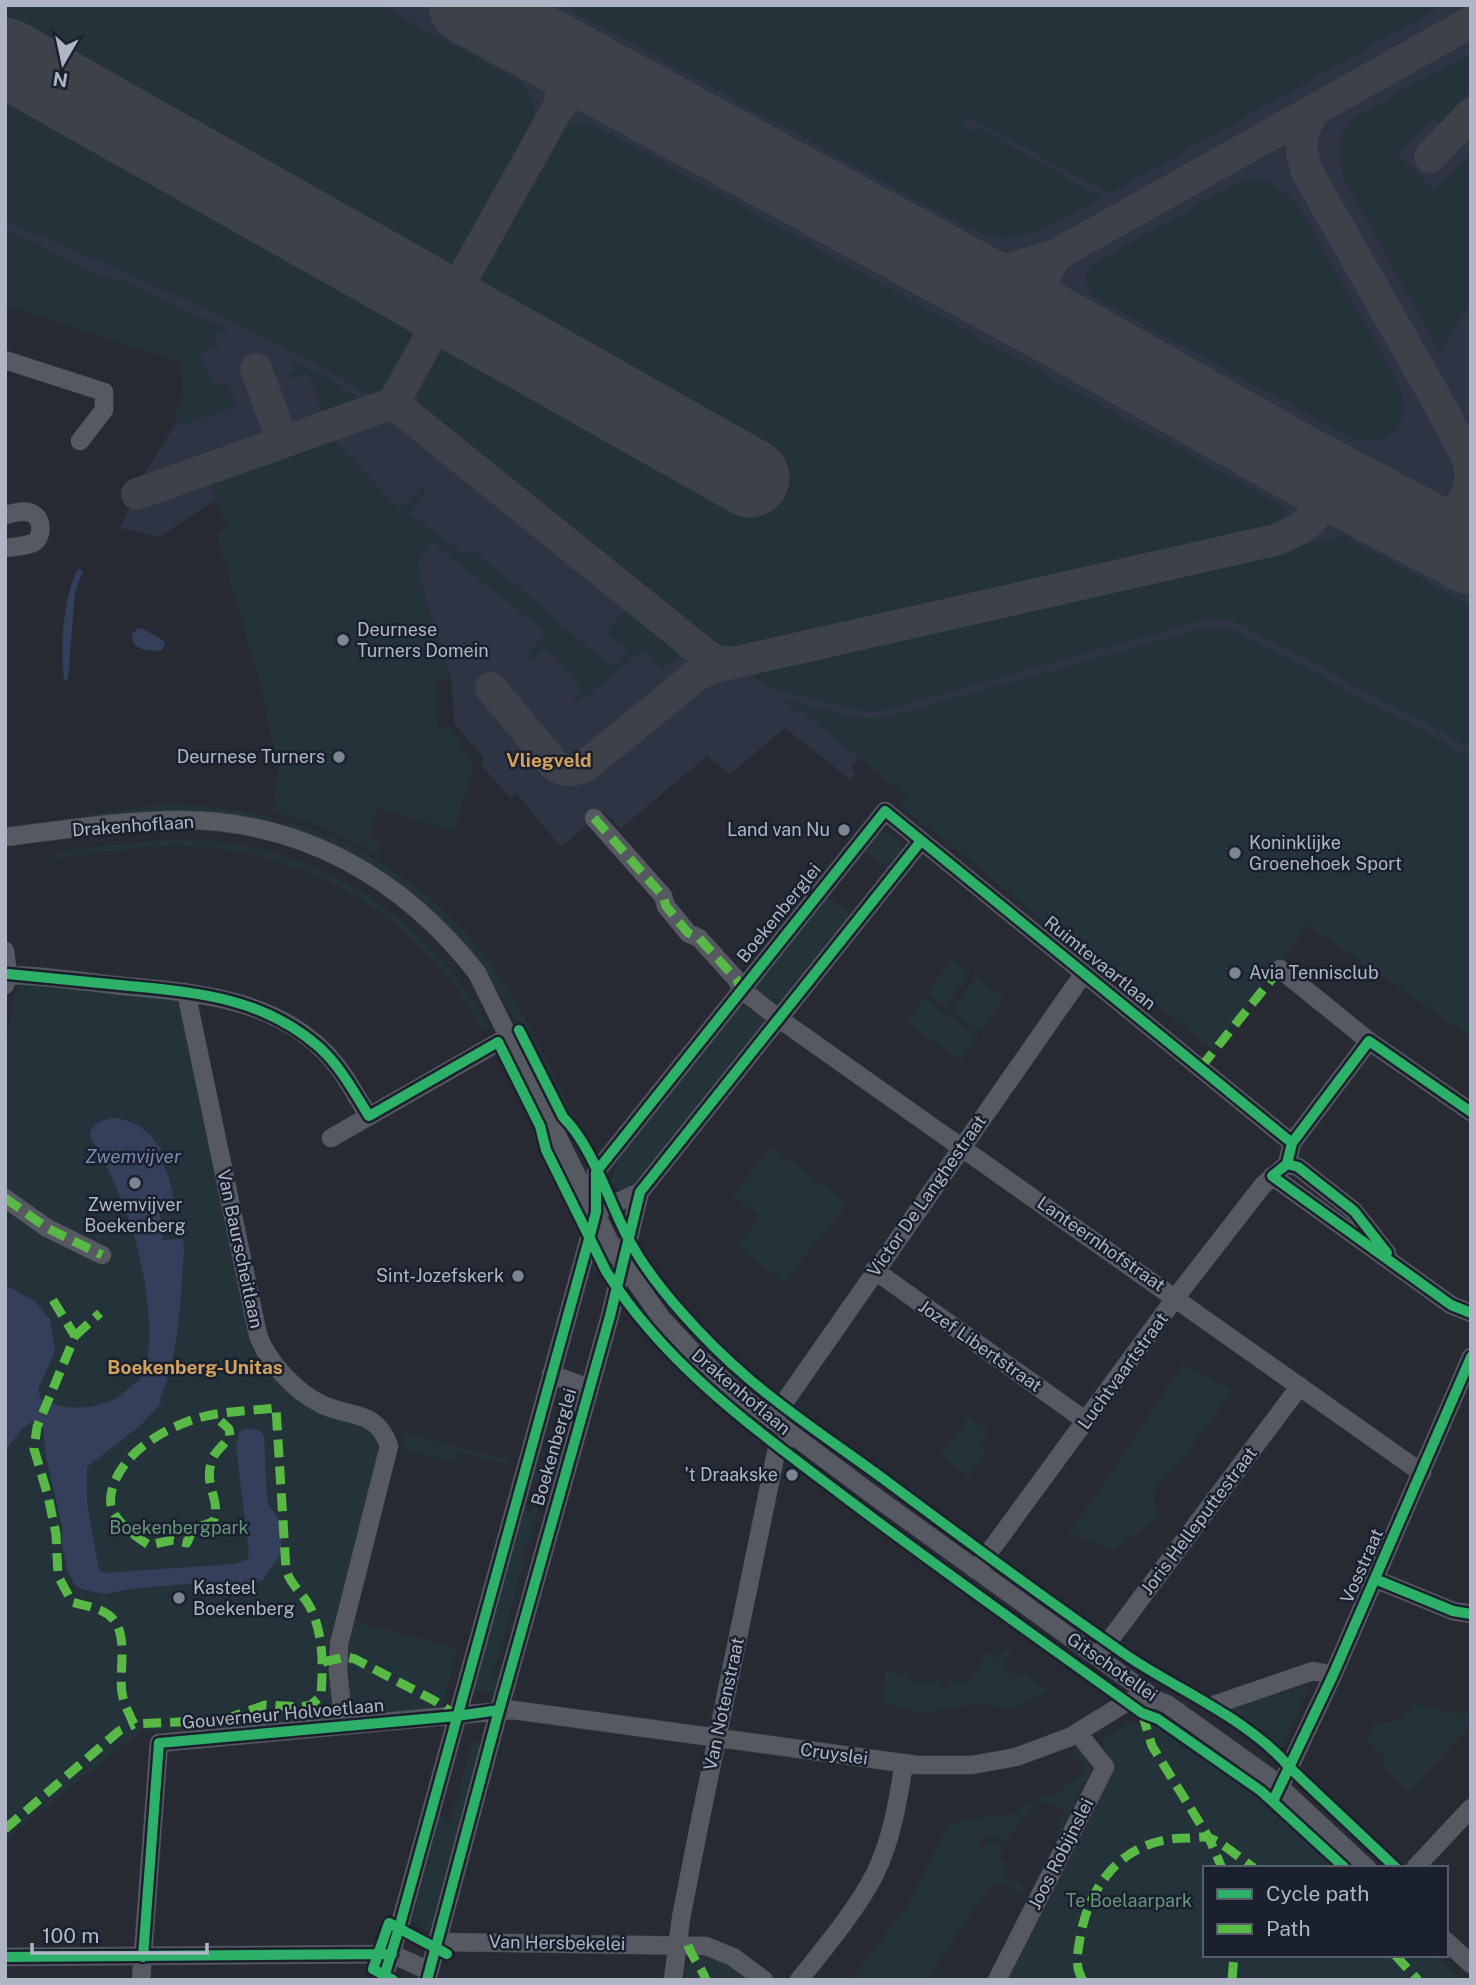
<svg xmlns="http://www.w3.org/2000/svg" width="1476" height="1985" viewBox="0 0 1476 1985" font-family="'Public Sans',sans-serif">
<rect width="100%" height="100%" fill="#272a33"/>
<!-- airport -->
<path fill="#2e3443" d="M5,5h1466v815l-54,7 -314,-170 -268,80 25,20 -9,10 5,7 -5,6 -66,-52 -55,46 -23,-18 -87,73 -17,-18 -42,36 -44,-53 -7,4 -30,-35 4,-4 -30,-36 -3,-46 -22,-67 -215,-109 -55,36 -39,-9 11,-23 2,-13 45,-72 -5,-3 10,-18 -2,-37 -176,-57z"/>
<!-- green -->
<path fill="#243339" d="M5,5h375l139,76c11,13 17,20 16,37l-143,261 -13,13 -9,3c-116,-67 -241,-122 -365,-174z
M563,5h881l-335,189 -142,-78 -5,9 12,7 3,-6 125,72c-24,12 -67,39 -93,40 -15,1 -29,-5 -43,-11z
M1471,55v35l-31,33 -7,-5 -35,37 36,35 37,-36v100l-3,4 3,2v42l-31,52 -96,-175c-7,-22 -8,-41 7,-60l108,-60z
M582,122l14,4 692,383 -10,16 -9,5 -530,119 -16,-2 -13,-5 -288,-227 -4,-12v-12l139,-260 11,-7z
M1248,178c24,1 36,13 52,30l96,169c18,40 5,70 -42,62l-262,-143c-7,-14 -11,-19 1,-32l147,-83z
M5,229l36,15 9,9 50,22 22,5 107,50 -14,5 4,12 -18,6 11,33 16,-5 8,25 -55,19 -3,-5 -5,-3 10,-18 -2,-37 -176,-57z
M290,360l37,18 38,23 -42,14 -15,-42 -18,6 -3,-6 7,-3z
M331,436l68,73 23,-21 5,4 -17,21 55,42 5,-6 2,1 82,65 -2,3 61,49 14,-17 -21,-17 21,-26 57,44 -23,19 -17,-21 -68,56 -4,-6 10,-9 -35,-42 -15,12 -5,-4 18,-24 -112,-89 -16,20 12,47 20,61v8l-15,2 4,48 15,-1 20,39 -19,64 -77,-23 -8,27 11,9 -2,10 -56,-27 -50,-16 7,-47 -15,-54 3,-1 -6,-22 -45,-154 11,-6 -20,-47z
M1345,536l126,70v142l-243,-130h-17l-330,93h-20l-85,-21 -12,-4 -9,-8v-4l7,-7z
M1212,626l22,3 237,128v280l-163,-112 -95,126 -118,-97 -6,5 -117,-97 -72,-56 7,-9 -103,-84 -5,-3 -2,2 -18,-14 79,20 21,1z
M162,805l51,2 58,10 -1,7 -181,-1 -1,-9z
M285,821c16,6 34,10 50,18 56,24 110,65 147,113 44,58 73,128 105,192l-2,1 -8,-16 -12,-12c-53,-103 -91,-193 -198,-254 -26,-15 -56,-25 -84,-35z
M879,832h11l13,11 -2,11 -12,15 -25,-20z
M167,839c21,1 42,1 63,4 111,18 206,87 259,185l-6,3c-14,-23 -28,-46 -46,-66 -62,-74 -162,-119 -259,-119 -43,0 -86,8 -128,13v-2l17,-7z
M826,895l26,20 -72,91 -27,-20z
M951,959l19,14 -25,34 -19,-13z
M976,977l29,21 -25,34 -29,-20z
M22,984l151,15 7,8 91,361 100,57 12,23 -47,168 122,32 -16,60 -291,24 -9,-1 -137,109v-796l11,-55z
M924,998l54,39 -17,23 -55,-38z
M741,1002l26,21 -135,165 -12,3 -9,-10 8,-22 -3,-2z
M506,1061l38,72 4,-2 7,20 -8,5 -47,-92z
M771,1147l77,56 -64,79 -47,-35 23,-30 -28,-22z
M1183,1364l50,26 -57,78 -23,23 3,28 -43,32 -45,-19 31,-41z
M969,1416l20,15 -11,15 8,6 -18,25 -28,-21z
M404,1433l105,27 -1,5 -51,-14 -3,11 -54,-14z
M534,1467l24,6 -4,14 -9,-6 -52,195 9,3 -4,15 -25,-5 50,-181 9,5 7,-30 -8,-7z
M1005,1649l6,4 -8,14 15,10 6,-3 26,17 -39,19 -27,-7 -49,7 -8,4 -44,-11 3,-32 17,4 3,-4 7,10h27l2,7 9,-1 -4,-6h21l20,-29 10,7z
M1310,1684l-29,66 -51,-35 2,-6z
M1414,1703l9,4 48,8v11l-62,65 -26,-24 2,-11 -18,-14 6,-18 26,-4z
M1151,1719l116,83 72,66h-134v87h229l26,25h-458l102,-227 -1,-14 26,-16 5,3z
M472,1742l14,1 -50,193 -24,-14 28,-108 10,7z
M1080,1747l14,18 -35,69 -4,-2 10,-21 -28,-12 -32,44 -19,-10 -10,14 5,3 5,-10 17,7 -4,12 9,5 -6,11 24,14 -2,5 -30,-13 -68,99h-76l58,-75 41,-81 35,-7 27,-2 26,-16 26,-7 3,-8 12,-6 6,-12 -7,-8 -4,2 -3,-8z
M709,1954l14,5 31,21h-70l1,-11 7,-11z"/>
<!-- water -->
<path fill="#343f5c" d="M78,569l5,2 -8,21 -7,87 -4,1c-4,-31 -1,-83 14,-111z
M142,628l23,14 -2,7 -4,2c-12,-1 -27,0 -27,-16l5,-6z
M117,1118c25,5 37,18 48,39l-4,2 8,19 6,27 -16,2 4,33 20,-1 1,12c-4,48 -4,102 -24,147l1,5 -19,21 -55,43v35l12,68 5,3 131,-9 12,-4 2,-7 -13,-106 3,-15 6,-4 14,2 5,5 3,62 1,7 10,14 2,11 2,19 -3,8 -16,24 -9,4 -44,5 -1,-3h-10l-1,-3 -68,6 -25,5 -24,-5 -7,-5 -7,-15 -5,-25v-17l-16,-70 -3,-30 -11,-5 -9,6 -18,23v-166l31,17 14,18 5,31 -17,38 3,10c22,12 54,11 76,-1 8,-5 13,-13 22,-17 10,-16 11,-38 10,-57 -3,-68 -25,-130 -59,-188 1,-14 15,-17 27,-18z"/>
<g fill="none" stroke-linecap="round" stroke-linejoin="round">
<!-- taxiway -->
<path stroke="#3e4149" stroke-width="32" d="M531,41c28,20 35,30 28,65
M1317,108c-18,21 -18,39 -10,64l126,221 34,63 4,20
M1430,157l41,-43
M1056,255c-20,35 -21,45 7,75
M935,261l31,7 36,3 54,-16 415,-233
M256,369l27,73
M393,403l313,252 9,6 16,2
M137,494l256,-91 166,-297c22,-23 38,-24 67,-13
M1407,521c37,0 57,-4 64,-43
M491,688l62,75c11,9 19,9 32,3l112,-91 18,-8 560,-127c33,-13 55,-25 41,-65l-17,-11"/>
<!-- runway -->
<path stroke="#3e4149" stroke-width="79" d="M468,5l595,325 236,134 172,91
M5,57l745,421"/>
<!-- minor casing -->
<g stroke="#43454c" stroke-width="19">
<path id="minor" d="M5,360l99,32v18l-24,31
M5,515c9,-2 20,-6 28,-1 10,5 10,24 0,29 -8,3 -19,4 -28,5
M594,818l69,78 3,10 22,27 11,5 38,42 4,9 37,29 644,455
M5,837c58,-7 117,-17 175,-17 122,0 224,59 297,153l137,278 48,68 33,35 43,40 139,104 280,202 10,4 102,73 98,91
M5,951l3,23 -3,11
M1280,969l89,72 102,71
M5,975c39,0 79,7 118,11 77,7 162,13 214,80 12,15 21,34 32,50
M186,992l72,343c9,26 37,56 61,68 30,16 57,5 70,43l-50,198 -1,27 6,55
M331,1138l178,-102
M1287,1164l11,3 56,44 33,42
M1272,1176l179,129 20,8
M5,1198l42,30 55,27
M596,1212l44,-20
M874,1270l212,151
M551,1374l37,14
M772,1420l312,-447
M976,1570l200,-273 87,-112 24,-21 5,-21 77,-102
M1375,1579l78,32 18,3
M1097,1657l203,-271
M1214,1705l99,-34 20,4
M1280,1787l53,-112 138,-318
M1415,1868l56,-60
M1446,1941l25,23
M438,1942l268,4 27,11 31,23
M5,1957l387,-3 37,17
M141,1980l18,-237 354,-33 404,55h55l44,-8 54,-20 57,-35 10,-3 20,1
M383,1980l16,-52 190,-689 7,-27v-40l289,-361 407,332
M427,1980l71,-266 112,-398 30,-124 281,-351
M673,1980l8,-62 18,-92 77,-373 15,-19
M799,1980c27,-34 56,-68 76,-106 17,-35 23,-73 29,-111
M997,1980l108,-213 -27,-34"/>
</g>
<!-- minor -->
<use href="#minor" stroke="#565961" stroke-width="18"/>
<!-- quiet -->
<path stroke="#58b947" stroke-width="9" stroke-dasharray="18 9" stroke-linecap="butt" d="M594,818l69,78 3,10 22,27 11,5 38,42 4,9
M1201,1067l79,-98
M5,1198l42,30 55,27
M53,1300l22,36 -38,91 -3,22 14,47 8,38 2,42 14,26c10,3 23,5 32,10 28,14 14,57 18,81 2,11 7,21 12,31l89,-4 42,-15 36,2 10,-2 10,-9c2,-30 3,-61 -11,-89 -7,-14 -20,-22 -24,-38l-10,-161c-26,3 -56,3 -81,11 -34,11 -74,35 -83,71 -2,7 -2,16 1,22 7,13 23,25 36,33l24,-5 14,3 6,-14 20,-7c9,-22 -9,-34 -2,-59 3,-12 13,-17 19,-27l-1,-7 -14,-13
M75,1336l25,-23
M323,1662l23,-5 9,2 80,42 22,15
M1142,1713l10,33 57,92 13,30
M5,1829l114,-98 15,-7
M688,1945c4,13 13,21 18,35
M1395,1955l23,25
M1083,1980c-9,-13 -5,-28 -3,-42 10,-57 46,-100 107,-100 7,0 16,-2 22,0 12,3 33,22 45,30
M1232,1980l2,-25"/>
<!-- cycleway casing -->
<g stroke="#1a202e" stroke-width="15">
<path id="cycleway" d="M8,974c40,4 81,8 122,12 70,7 133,12 189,61 21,19 35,45 50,69l129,-74 42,84 6,24 60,121c59,94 149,158 236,224 99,75 200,146 300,218l16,6 103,72 84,77
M519,1030l44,87c30,30 45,83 65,121 25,48 79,105 120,140 44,38 94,70 141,105 79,59 159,118 240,174 51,34 121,63 161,111l106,100
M1471,1112l-102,-71 -77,102 -5,21 -15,12 179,129 20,8
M1287,1164l11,3 56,44 33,42
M1375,1579l78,32 18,3
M1273,1801l60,-126 138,-318
M5,1957l387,-3
M143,1957l16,-214 298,-27 42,-6
M383,1980l16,-52 190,-689 7,-27v-40l289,-361 407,332
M393,1980l-20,-11 16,-46 58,31
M427,1980l71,-266 112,-398 30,-124 281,-351"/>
</g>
<!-- cycleway -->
<use href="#cycleway" stroke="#2db169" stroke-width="10"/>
</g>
<!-- markers -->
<g fill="#7f8492" stroke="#1a202e" stroke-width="2.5">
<circle cx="343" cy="640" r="7"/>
<circle cx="339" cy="757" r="7"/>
<circle cx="844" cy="830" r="7"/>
<circle cx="1235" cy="853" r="7"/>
<circle cx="1235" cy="973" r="7"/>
<circle cx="135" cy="1183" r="7"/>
<circle cx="518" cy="1276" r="7"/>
<circle cx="792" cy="1475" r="7"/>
<circle cx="179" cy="1598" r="7"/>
</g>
<g text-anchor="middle" stroke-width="5" stroke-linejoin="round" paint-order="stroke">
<!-- poi labels -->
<g font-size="18" fill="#afb5c5" stroke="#1a202e" text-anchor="start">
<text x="357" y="636">Deurnese<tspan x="357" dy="21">Turners Domein</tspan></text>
<text x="325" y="763" text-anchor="end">Deurnese Turners</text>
<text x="830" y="836" text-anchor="end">Land van Nu</text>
<text x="1249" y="849">Koninklijke<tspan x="1249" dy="21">Groenehoek Sport</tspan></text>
<text x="1249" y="979">Avia Tennisclub</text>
<text x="135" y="1211" text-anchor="middle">Zwemvijver<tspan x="135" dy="21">Boekenberg</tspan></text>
<text x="504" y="1282" text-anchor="end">Sint-Jozefskerk</text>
<text x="778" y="1481" text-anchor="end">'t Draakske</text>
<text x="193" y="1594">Kasteel<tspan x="193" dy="21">Boekenberg</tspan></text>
</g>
<!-- street labels -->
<g font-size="18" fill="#afb5c5" stroke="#1a202e">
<text transform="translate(133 826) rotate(-4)" y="6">Drakenhoflaan</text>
<text transform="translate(779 913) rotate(-51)" y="6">Boekenberglei</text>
<text transform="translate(1100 963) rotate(39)" y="6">Ruimtevaartlaan</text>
<text transform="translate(927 1196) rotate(-55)" y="6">Victor De Langhestraat</text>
<text transform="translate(1101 1244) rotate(35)" y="6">Lanteernhofstraat</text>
<text transform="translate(240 1249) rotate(78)" y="6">Van Baurscheitlaan</text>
<text transform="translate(980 1346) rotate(35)" y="6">Jozef Libertstraat</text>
<text transform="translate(1123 1371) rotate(-54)" y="6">Luchtvaartstraat</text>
<text transform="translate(741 1392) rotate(40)" y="6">Drakenhoflaan</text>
<text transform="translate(554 1447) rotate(-74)" y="6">Boekenberglei</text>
<text transform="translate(1199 1521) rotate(-53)" y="6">Joris Helleputtestraat</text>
<text transform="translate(1362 1566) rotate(-66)" y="6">Vosstraat</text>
<text transform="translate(1112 1667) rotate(35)" y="6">Gitschotellei</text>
<text transform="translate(724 1704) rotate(-78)" y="6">Van Notenstraat</text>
<text transform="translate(283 1714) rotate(-5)" y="6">Gouverneur Holvoetlaan</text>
<text transform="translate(834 1754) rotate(8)" y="6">Cruyslei</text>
<text transform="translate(1061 1854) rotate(-63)" y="6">Joos Robijnslei</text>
<text transform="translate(557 1943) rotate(1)" y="6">Van Hersbekelei</text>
</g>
<!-- park labels -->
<g font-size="18" fill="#679678" stroke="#1a202e">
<text x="179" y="1534">Boekenbergpark</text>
<text x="1129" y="1907">Te Boelaarpark</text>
</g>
<!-- neighbourhood labels -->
<g font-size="19" font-weight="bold" fill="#d3a05d" stroke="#1a202e">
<text x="549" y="767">Vliegveld</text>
<text x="195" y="1374">Boekenberg-Unitas</text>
</g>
<!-- water labels -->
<g font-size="19" font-style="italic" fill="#7787ae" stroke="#1a202e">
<text x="133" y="1163">Zwemvijver</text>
</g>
</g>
<!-- border -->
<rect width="1476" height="1985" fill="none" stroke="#afb5c5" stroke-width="14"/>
<!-- legend -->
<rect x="1203" y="1866" width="245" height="91" fill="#1a202e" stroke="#565c6a" stroke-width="2"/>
<rect x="1217" y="1889" width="35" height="10" fill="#2db169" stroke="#565c6a" stroke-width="2"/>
<text x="1266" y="1901" font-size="21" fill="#afb5c5">Cycle path</text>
<rect x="1217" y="1924" width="35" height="10" fill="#58b947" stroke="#565c6a" stroke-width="2"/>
<text x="1266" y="1936" font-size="21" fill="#afb5c5">Path</text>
<!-- north arrow -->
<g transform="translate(63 63) rotate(189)" stroke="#1a202e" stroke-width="5" paint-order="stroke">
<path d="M0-5L12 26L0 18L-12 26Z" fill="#afb5c5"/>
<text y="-10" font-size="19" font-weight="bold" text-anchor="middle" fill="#afb5c5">N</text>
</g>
<!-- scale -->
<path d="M32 1943v10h175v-10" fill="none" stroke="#afb5c5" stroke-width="3.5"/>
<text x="42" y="1943" font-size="21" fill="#afb5c5" stroke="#1a202e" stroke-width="5" paint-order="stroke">100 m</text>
</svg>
